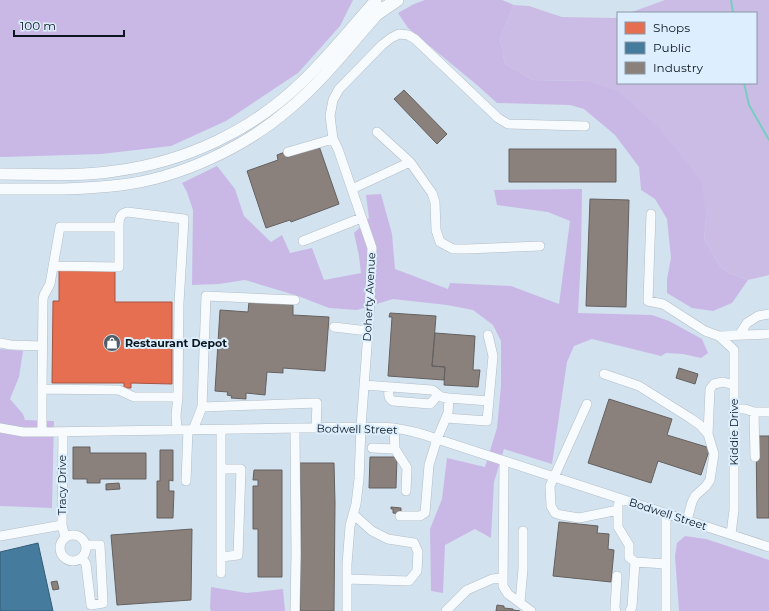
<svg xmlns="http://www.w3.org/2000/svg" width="769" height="611" viewBox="0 0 769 611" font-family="Montserrat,sans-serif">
<rect width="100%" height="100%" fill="#d3e2ef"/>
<!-- green -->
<path fill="#cbbce5" d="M665,0h104v275l-21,5 -20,-7 -8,-7 -16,-27 2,-20 -118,-138 -55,-1 -28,-16 -5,-25 14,-34 15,1 33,11 52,1 4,-1v66h138v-70h-127z"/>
<!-- forest -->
<path fill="#c9b8e6" d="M0,0h353l-13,26 -42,47 -72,48 -55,25 -70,8 -96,3h-5z
M425,0h77l12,5 -14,34 5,25 28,16 55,1 31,11 40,36 43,54 4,37 -2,20 16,27 8,7 20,7 -16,23 -19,8 -21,-3 -25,-15v-14l4,-21 -4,-39 -12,-20 -14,-9 -2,-23 -24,-32 -31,-26 -14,-4 -73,-2 -20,-18 -69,-57 -10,-15 16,-9z
M217,166l18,23 9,27 27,26 11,-7 8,18 22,-5 12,32 37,-7 -2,-17 -5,-23 15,-15 -3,-23 15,-1 11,40 3,35 53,20 2,-6 61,3 48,18 11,-83 -22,-9 -51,-7 -3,-15 88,-1 -1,68 -3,56 74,2 17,6 33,18 6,14 -7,5 -18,-4 -17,-1 -5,3 -69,-17 -18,7 -7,16 -15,102 -48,-15 -10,33 -3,56 -16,-9 -30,16 -2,48 -12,-2 -1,-62 12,-30 5,-41 38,9 12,-39 4,-42v-45l-8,-16 -20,-15 -26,-5 -54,-6 -36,11 -28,-2 -31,-12 -53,-16 -26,4 -27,1 1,-75 -6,-18 -5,-9z
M0,349l23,2 -4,26 -9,22 13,15 2,6 29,1 -2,87 -52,-2z
M685,536l21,3 63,21v51h-90l-4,-55 2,-13z
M211,587l36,6 36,-4 2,22h-74l-1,-3z"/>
<!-- shops -->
<path fill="#e76f51" stroke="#a55442" d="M59,270h56v32h57v82l-41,-1v5h-7v-5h-72l1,-82h6z"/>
<!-- public -->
<path fill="#457b9d" stroke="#345d77" d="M38,543l15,68h-53v-59z"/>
<!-- industry -->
<path fill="#8a817c" stroke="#646160" d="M404,90l43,44 -10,10 -43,-45z
M319,146l20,58 -48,18 -1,-2 -24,8 -19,-57 31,-11 -1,-5 8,-3 2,5z
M509,149h107v33h-107z
M590,199l39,1 -3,107 -40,-1z
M249,302l44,2v11l36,2 -4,54 -42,-3v5l-16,-1 -2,23 -19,-2v6l-15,-1 1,-2 -5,-1 1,-3 -13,-1 5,-81 28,2z
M390,313l46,3 -4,50 13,1 -1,13 -56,-4 4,-59h-3z
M435,333l40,3 -2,34h7l-2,17 -34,-2 1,-18 -13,-1z
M679,368l19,6 -3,10 -19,-6z
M609,399l63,20 -5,16 43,13 -9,27 -43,-14 -7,22 -63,-20z
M756,436h13v82h-12z
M73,447h17v6h56v26h-46v4h-13v-4h-14z
M160,450h13v31l-4,-1v11h5l-1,27h-16v-37h3z
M370,457h27l-1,31h-27z
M300,463h34l1,40 -1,108h-34l1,-108z
M254,470h28v107h-24v-48h-5v-43h5v-6h-5z
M119,483l1,6 -14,1v-6z
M391,507l10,1v6l-8,-1v-4h-2z
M559,522l39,4 -1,7 12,1 -1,15 6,1 -3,32 -58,-6z
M192,529l-1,71 -74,5 -6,-70z
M57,581l2,8 -6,1 -2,-8z
M497,605l7,1v2l9,1v1l7,1h-24z"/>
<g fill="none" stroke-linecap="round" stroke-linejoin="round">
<!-- stream -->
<path stroke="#78cdc0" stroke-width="2" d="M731,0l2,13
M744,83l5,22 20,35"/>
<!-- minor casing -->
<g stroke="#b1bdc7" stroke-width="10">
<path id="minor" d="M377,132l33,30
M288,152l45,-13
M352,189l58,-27 22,31 3,9 1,28 4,12 13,7h14l73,-3
M651,214l-3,87 15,3 42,27 14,5 50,-2
M119,227c0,-7 0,-13 8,-15l57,7 -5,84 -1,94 -2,18 1,15
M303,241l58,-23
M334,327l34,4
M739,335l8,-12 11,-7 11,-2
M719,336l15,14v160l-3,24
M0,343l11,2 31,1
M604,374l35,12 51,32 10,7 8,9 6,20 -4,26 -4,6 -11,10 -3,6 -5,18
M364,385l68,5c8,4 4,7 17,8l-1,15 -11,26 -8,26 -4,48 -5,3h-20
M389,387c0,5 -2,11 4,14l37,3 2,-2 6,-7
M42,389l77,1 15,7h44
M449,398l40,3
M587,404l-37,82 1,20 4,7 6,2 18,3 39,-8
M202,407l115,-4 -1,25
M734,409h11l9,3h15
M754,412l1,45
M446,418l41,3 6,-65 -5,-21
M0,428l23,4h19l319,-5c11,0 22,0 32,1 16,2 30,6 44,11l332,108
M394,428l1,21 12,19 -1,23
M295,429l1,125 -1,57
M193,430l9,-23 4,-111 89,4
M221,430v143
M42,432v-43l1,-90 1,-4 6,-11 10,-57h59v40l-66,-1
M63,432l-1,93 3,12
M708,434l2,-45 4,-5 9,-2 11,3
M372,448l23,1
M504,461l-1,125 5,8 23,17
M186,481l2,-51
M618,505v22l11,18v12l6,5 31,2
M666,513v98
M60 548a13 13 0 1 1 26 0a13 13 0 1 1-26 0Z
M0,536l62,-11
M221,557l17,-2 3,-86h-20
M82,558l4,6 5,41 12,-2 -3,-58h-14
M347,579l62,2 8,-10 1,-19 -4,-9 -26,-4 -16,-8 -19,-17
M520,602l3,-33v-38
M347,611v-47l3,-38 6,-22 3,-25 2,-52 8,-108 3,-71 -34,-99 -5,-10 -3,-23 3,-16 6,-11 43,-44 9,-7 8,-4 9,1 7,4 83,79 10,6 77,2
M446,611l21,-21 25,-11 10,-1
M616,611l-1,-1v-3l2,-31
M630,611l2,-4 3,-45"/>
</g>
<!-- major casing -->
<g stroke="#b1bdc7" stroke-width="12">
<path id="major" d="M0,174c38,0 77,3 115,-3 70,-9 137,-40 188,-90 26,-25 49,-54 73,-81
M0,189c40,0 81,1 121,-4 59,-7 124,-38 168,-76 36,-30 64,-68 95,-102"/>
</g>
<!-- highway casing -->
<g stroke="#b1bdc7" stroke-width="14">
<path id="highway" d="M378,13l19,-13"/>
</g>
<!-- minor -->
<use href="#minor" stroke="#f8fbfd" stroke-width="9"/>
<!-- major -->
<use href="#major" stroke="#f8fbfd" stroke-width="11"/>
<!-- highway -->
<use href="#highway" stroke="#f8fbfd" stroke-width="13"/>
</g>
<!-- icons -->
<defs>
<g id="shop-disc" transform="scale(0.9)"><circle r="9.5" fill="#515d67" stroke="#ddeffe"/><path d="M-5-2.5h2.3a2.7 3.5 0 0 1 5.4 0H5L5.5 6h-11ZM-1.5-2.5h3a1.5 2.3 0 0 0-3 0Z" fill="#fff"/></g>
</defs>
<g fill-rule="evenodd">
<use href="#shop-disc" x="112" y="343"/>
</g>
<g text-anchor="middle" stroke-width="4" stroke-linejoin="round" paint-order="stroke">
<!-- street labels -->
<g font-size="11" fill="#0b161e" stroke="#ddeffe">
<text transform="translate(369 297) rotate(-87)" y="4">Doherty Avenue</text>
<text transform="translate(357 429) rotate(1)" y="4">Bodwell Street</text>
<text transform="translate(734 432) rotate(-90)" y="4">Kiddie Drive</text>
<text transform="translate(62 485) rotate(-90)" y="4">Tracy Drive</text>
<text transform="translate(668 514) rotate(18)" y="4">Bodwell Street</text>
</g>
<!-- poi labels -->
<g font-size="11" font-weight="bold" fill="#0b161e" stroke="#ddeffe" text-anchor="start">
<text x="125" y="347">Restaurant Depot</text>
</g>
</g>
<!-- legend -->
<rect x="617" y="12" width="140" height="72" fill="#ddeffe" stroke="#8998a4"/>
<rect x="625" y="22" width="20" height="12" fill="#e76f51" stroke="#8998a4"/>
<text x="653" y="32" font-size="12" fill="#0b161e">Shops</text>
<rect x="625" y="42" width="20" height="12" fill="#457b9d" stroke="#8998a4"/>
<text x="653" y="52" font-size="12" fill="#0b161e">Public</text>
<rect x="625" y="62" width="20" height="12" fill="#8a817c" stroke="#8998a4"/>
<text x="653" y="72" font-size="12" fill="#0b161e">Industry</text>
<!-- scale -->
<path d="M14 30v6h110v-6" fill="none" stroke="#0b161e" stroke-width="2"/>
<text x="20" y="30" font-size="12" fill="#0b161e" stroke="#ddeffe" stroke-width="3" paint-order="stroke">100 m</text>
</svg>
